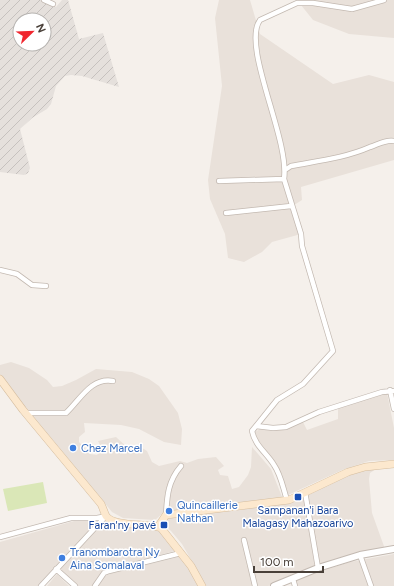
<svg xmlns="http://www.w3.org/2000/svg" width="394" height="586" viewBox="0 0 394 586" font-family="Figtree,sans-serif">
<defs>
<pattern id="industrial-furrows" width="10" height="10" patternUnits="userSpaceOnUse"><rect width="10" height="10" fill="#e5e0dc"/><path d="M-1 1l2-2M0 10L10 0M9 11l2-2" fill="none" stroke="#c6c1be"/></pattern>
</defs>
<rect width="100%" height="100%" fill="#f5f0eb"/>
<!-- residential -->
<path fill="#e9e1da" d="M219,0h31l10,34 73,50 36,-9 25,7v78l-93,27 1,13 -11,7 10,27 -29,8 -10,10 -18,10 -16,-4 -3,-24 -15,-35 -2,-19 14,-94 -7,-68z
M297,0h97v38l-45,-4 -36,-14z
M11,362l18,6 18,12 6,7 9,-1 14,-6 20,-11 36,3 17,7 10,7 19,27 4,16 -1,16 -17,-3 -25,-13 -18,-4 -37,-2 1,9 -6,5v5l11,12 7,1 5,-6 -4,-8 18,-4 12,11 11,-2 8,5 5,11 7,4 21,-5 7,2 11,-4 18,-2 8,9 -6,4 2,5 8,1 4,13 7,-2 9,-12 3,-8 1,-20 19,22 11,28 -17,4 -20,1 -71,9 -12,3 -7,6 -32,-2 -11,-6 -59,-72 -18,-19 -35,-45v-11z
M387,393l7,35v32l-25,1 -27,9 -54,25 -7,-15 -25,-42 -1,-6 5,-3 12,2 15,-3 16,-6 4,8 31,-11v-11z
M379,467l-9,6 -1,6 3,34 13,36 -65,17 -13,-73 32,-15 24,-8z
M303,492l12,76 -47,18h-62l-24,-42 -11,-13 -11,-10 11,-3 5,-4 63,-7h21l15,-3z
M107,519l52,11 19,20 -62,17h-4l-9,6 -10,13h-16l-19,-16z
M84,520h15l-60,66h-39v-44l74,-21z
M394,554v32h-98l-2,-6 56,-18z
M182,556l19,30h-105l9,-10 7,-3z
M57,574l12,12h-22z"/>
<!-- industrial -->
<path fill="url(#industrial-furrows)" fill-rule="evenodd" d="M0,0h43l13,7 6,-7h6l11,39 24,-6 16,54 -37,-11 -11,-1 -6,1 -9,10 -5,18 -4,5 -15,9 -12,11 10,39 -2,5 -4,2 -24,-3zM20,20h24v24h-24z"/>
<!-- green -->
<path fill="#dae7b7" d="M43,482l4,21 -39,8 -5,-22z"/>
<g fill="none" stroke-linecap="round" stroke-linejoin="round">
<!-- minor casing -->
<g stroke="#c3b9b1" stroke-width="6">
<path id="minor" d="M44,0l9,4
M285,170l6,-4c26,-5 54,-8 79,-19 7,-2 16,-8 24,-6
M219,181l65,-2
M226,213l65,-7
M0,270l17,4 15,11 14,1
M390,390l4,19
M25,413h41c14,-13 25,-36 47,-32
M256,426l17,2 13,-1 33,-15 63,-20 12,-1
M305,492l13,76
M287,500c-4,-12 -6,-25 -13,-35 -8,-13 -19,-19 -22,-34l25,-31 26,-16 30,-33 -31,-105 -1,-12 -17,-55c6,-39 -43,-133 -24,-159l37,-17h16l39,6 32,-9
M166,515c1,-19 2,-34 15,-49
M0,537l71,-19h26l10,-2
M244,540l11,46
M360,555l11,31
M56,569l19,17
M293,579l2,7
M41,586l64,-69
M95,586l9,-13 5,-2 72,-18"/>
</g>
<!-- tertiary casing -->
<g stroke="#c3b9b1" stroke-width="8">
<path id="tertiary" d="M274,586l44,-18 42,-13 34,-6"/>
</g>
<!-- secondary casing -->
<g stroke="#d5bd9f" stroke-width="8">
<path id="secondary" d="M0,379l23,31 78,94c2,4 3,8 5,12 8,11 42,7 55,12l30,38 11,20
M158,527l8,-12 123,-15 59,-28 17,-5 29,-3"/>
</g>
<!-- minor -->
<use href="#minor" stroke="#fff" stroke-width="4.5"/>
<!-- tertiary -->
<use href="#tertiary" stroke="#fff" stroke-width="6"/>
<!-- secondary -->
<use href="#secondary" stroke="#fce8ce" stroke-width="7"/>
</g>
<!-- markers -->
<g fill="#3f7fe0" stroke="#fff" stroke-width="1.5">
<circle cx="73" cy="448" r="4"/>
<circle cx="169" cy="511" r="4"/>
<circle cx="62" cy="558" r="4"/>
</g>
<g fill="#1a4fb4" stroke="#fff" stroke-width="1.5">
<rect x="294" y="493" width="8" height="8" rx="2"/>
<rect x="160" y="521" width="8" height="8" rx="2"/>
</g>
<g text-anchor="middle" stroke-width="3" stroke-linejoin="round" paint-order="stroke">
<!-- shop labels -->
<g font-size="11" fill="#366cbe" stroke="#fff" text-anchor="start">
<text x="81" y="452">Chez Marcel</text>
<text x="177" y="509">Quincaillerie<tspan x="177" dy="13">Nathan</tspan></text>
<text x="70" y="556">Tranombarotra Ny<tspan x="70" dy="13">Aina Somalaval</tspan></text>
</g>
<!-- transit labels -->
<g font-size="11" fill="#164399" stroke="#fff">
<text x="298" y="514">Sampanan'i Bara<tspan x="298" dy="13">Malagasy Mahazoarivo</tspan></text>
<text x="156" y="529" text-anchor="end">Faran'ny pavé</text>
</g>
</g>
<!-- north arrow -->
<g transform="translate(32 32) rotate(67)"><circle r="19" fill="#ffffff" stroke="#b6b3b0"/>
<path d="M0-3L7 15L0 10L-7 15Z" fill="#f0272f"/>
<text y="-6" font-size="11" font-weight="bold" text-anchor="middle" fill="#494039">N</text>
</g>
<!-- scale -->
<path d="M254 566v6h69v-6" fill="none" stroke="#494039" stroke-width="2"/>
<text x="260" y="566" font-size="12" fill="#494039" stroke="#ffffff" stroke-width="3" paint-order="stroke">100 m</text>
</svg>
